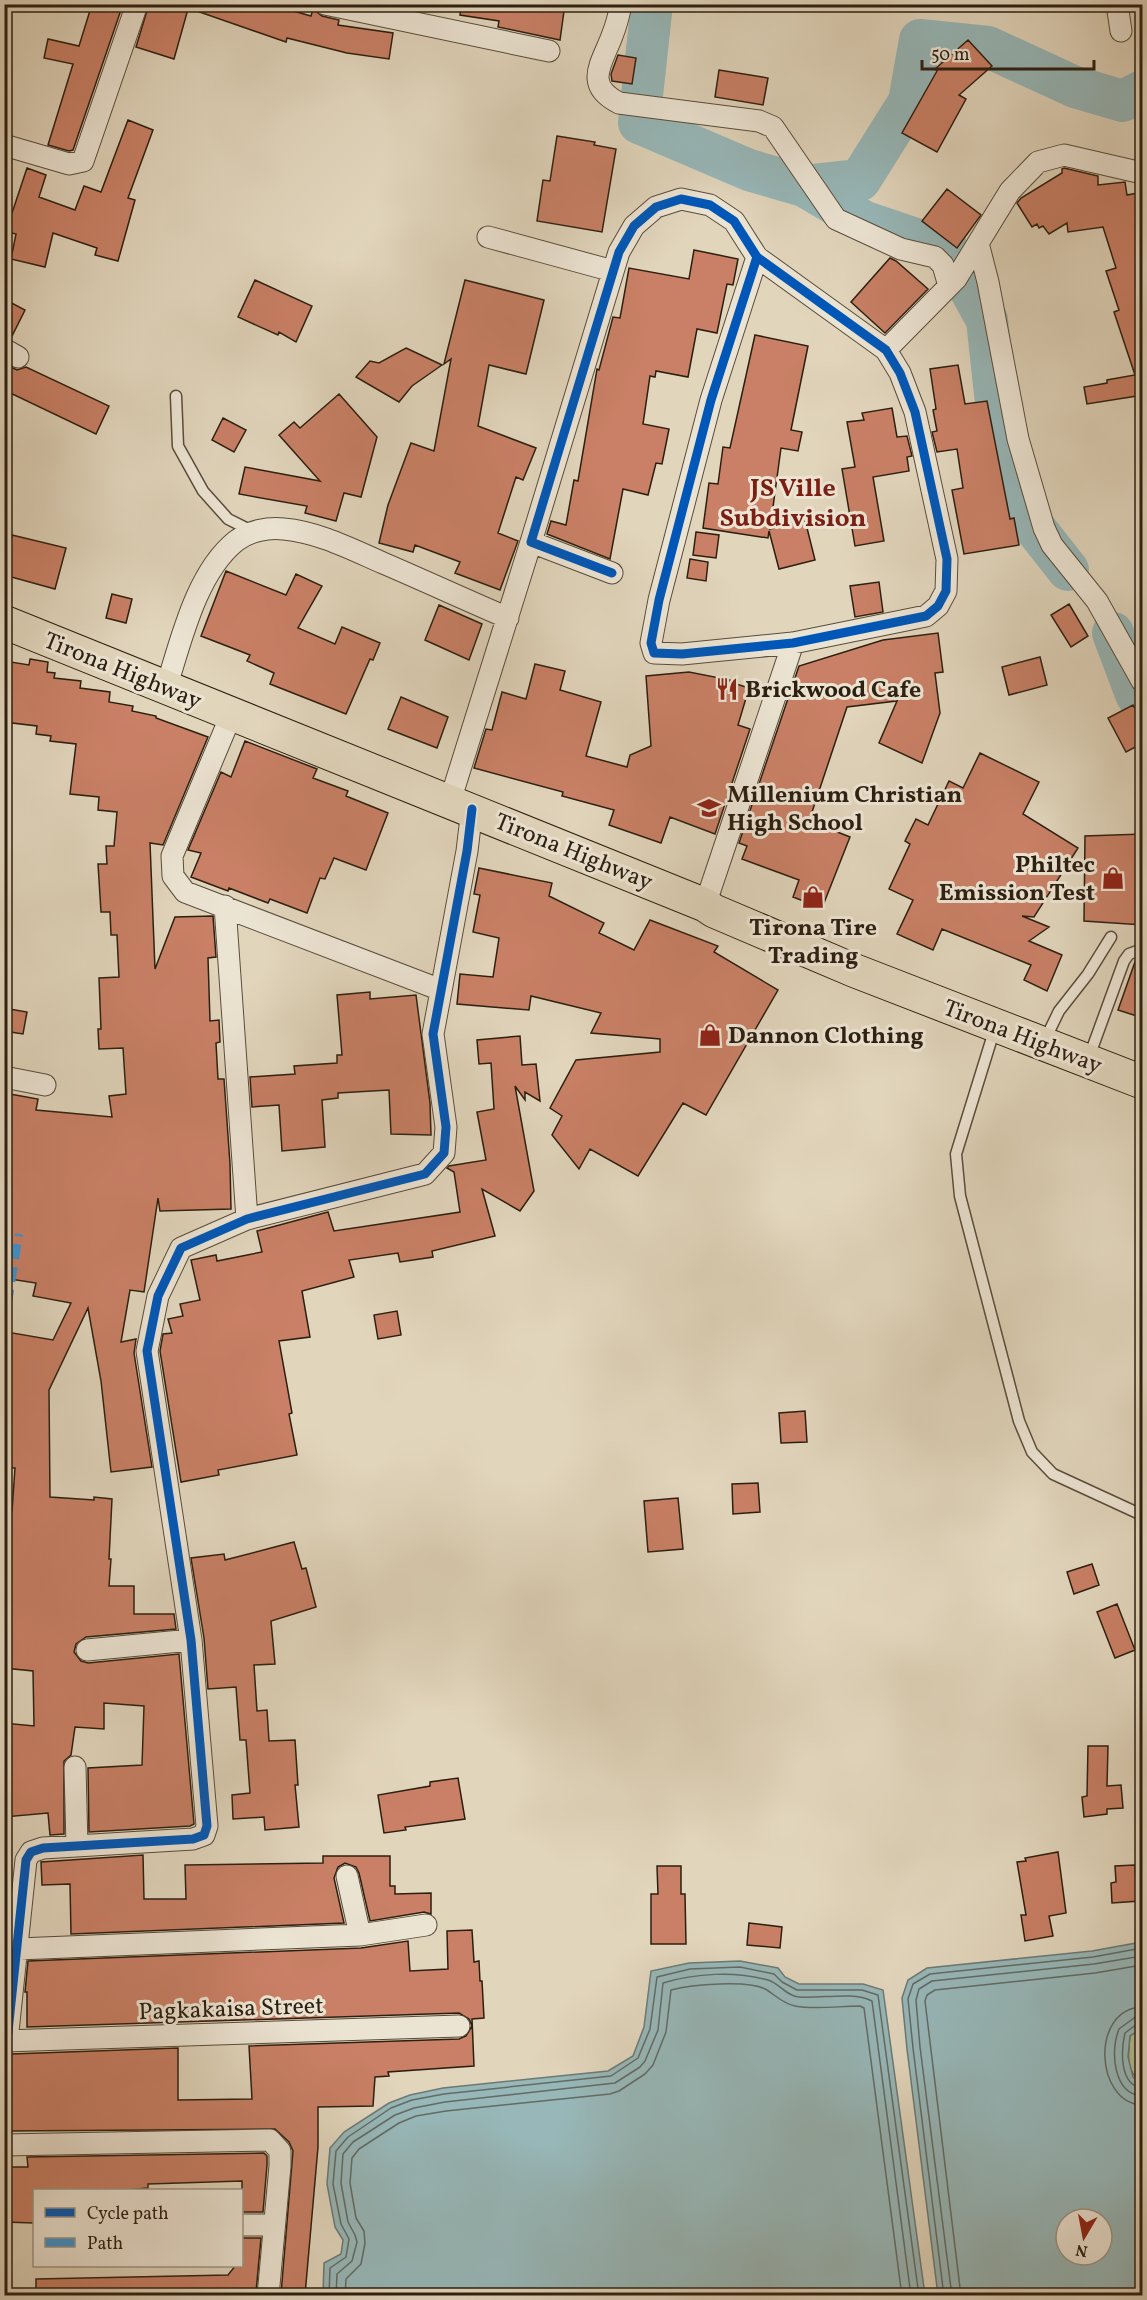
<svg xmlns="http://www.w3.org/2000/svg" width="1147" height="2300" viewBox="0 0 1147 2300" font-family="Vollkorn,serif">
<rect width="100%" height="100%" fill="#e1d5bc"/>
<filter id="stains"><feTurbulence type="fractalNoise" baseFrequency=".00333" numOctaves="4"/><feColorMatrix values="0 0 0 0 .2 0 0 0 0 .09 0 0 0 0 .02 0 0 0 .5 -.17"/></filter>
<radialGradient id="worn" r=".72"><stop offset=".6" stop-color="#630" stop-opacity="0"/><stop offset="1" stop-color="#630" stop-opacity=".3"/></radialGradient>
<!-- green -->
<path fill="#b0be92" stroke="#6e6e51" stroke-width="1.5" d="M1142,2028v55c-17,-12 -14,-28 -12,-47z"/>
<!-- water -->
<path fill="#97b7b8" stroke="#6c7a75" stroke-width="1.5" fill-rule="evenodd" d="M1142,1942v86l-12,8 -2,21 5,20 9,6v212h-204l-31,-246 -5,-51 6,-18 19,-12 165,-17zM1066,2219h36v36h-36z
M740,1961l38,7 7,9 14,7h64l20,6 42,305h-602l1,-32 17,-9 2,-14 -8,-13 -8,-43 3,-36 14,-16 45,-29 21,-8 33,-7 165,-17 25,-15 11,-29 7,-56 38,-8z"/>
<g fill="none" stroke-linecap="round" stroke-linejoin="round">
<!-- shore -->
<path stroke="#626b64" stroke-width="1.5" d="M1142,2007c-52,2 -47,96 0,98
M1142,2016l-8,2 -15,11c-9,21 -6,65 23,67
M1142,2024h-5l-12,9c-4,17 -6,52 17,55
M329,2296l1,-28 16,-11 3,-18 -8,-15 -8,-40 3,-33 12,-14 43,-29 21,-8 32,-6 167,-18 27,-18 12,-29 7,-52 33,-8 50,-2 34,7 8,8 15,8h65l16,5 41,301
M336,2296l1,-22 15,-13 5,-19 -2,-7 -7,-13 -7,-39 2,-29 10,-12 42,-27 19,-7 31,-6 170,-19 25,-16 5,-6 13,-31 5,-47c32,-10 73,-12 105,-3 11,3 18,16 31,17 22,2 53,-6 73,4l39,295
M345,2296l1,-17 15,-15 4,-21 -1,-12 -8,-13 -6,-35 2,-25 7,-9 40,-26 17,-7 30,-5 164,-17 9,-3 26,-17 8,-9 13,-33 5,-42c19,-5 79,-11 96,0 9,6 17,14 28,16 20,4 44,0 65,0l4,2 38,288
M944,2296l-31,-248 -5,-49 5,-15 17,-10 163,-17 49,-9
M952,2296l-32,-249 -4,-47 3,-11 13,-8 162,-17 48,-8
M961,2296l-36,-295 2,-6 8,-5 160,-17 47,-8"/>
<!-- river -->
<path stroke="#97b7b8" stroke-width="42" d="M652,4l-13,119 110,47 55,16
M1068,570l-48,-61 -20,-69 -13,-120 -39,-70 -83,-28 -61,-36 56,-6 49,-78 11,-62 68,7 87,40 48,14 19,-10
M1113,633l23,61 6,9"/>
</g>
<!-- building -->
<path fill="#c98066" stroke="#2c1f10" stroke-width="1.5" d="M92,4h31l-50,146 -4,1 -21,-6 25,-81 -29,-6 4,-19 31,7z
M149,4h24l15,5 -14,50 -38,-12z
M188,4h81l42,12 2,-7 9,7 17,4 -1,5 55,8 -4,26 -42,-6 -60,-15 -1,4 -98,-34z
M461,4h104l-5,36 -62,-13 1,-6 -39,-6z
M968,40l24,26 -33,29 7,4 -29,53 -35,-19 35,-62 -2,-2z
M618,55l18,3 -4,26 -20,-3 -1,-7z
M719,70l49,8 -5,27 -48,-8z
M128,120l25,10 -25,68 7,2 -17,61 -23,-6 2,-7 -44,-15 -8,34 -34,-8 5,-25 -12,-3v-20l8,2 15,-45 19,7 -7,22 36,13 9,-24 17,6z
M557,136l38,6 -1,3 22,4 -14,83 -65,-11 6,-41 7,1z
M1064,168l34,8v9l27,-3 2,13 16,-3v203l-56,9 -3,-17 23,-4v-3l28,-5 -21,-63 5,-2 -13,-39 10,-3 -13,-41 -35,5 -1,-9 -18,11 -6,-8 -4,2 -2,-4 -5,3 -15,-24 4,-5 41,-25v-4z
M947,189l34,26 -24,33 -35,-27z
M694,250l44,9 -5,26 -6,-1 -10,49 -20,-4 -9,48 -32,-6 -1,6 -5,-1 -7,48 26,5 -7,35 -6,-1 -8,32 -25,-6 -13,70 -63,-25 4,-13 15,4 8,-45 4,1 19,-112 2,1 14,-53 7,1 9,-50 60,11z
M890,258l6,3 32,28 -43,44 -34,-31z
M255,280l57,26 -16,36 -17,-10 -1,3 -40,-18z
M465,280l79,20 -18,74 -37,-9 -11,61 58,22 -13,32 -7,-3 -18,56 20,8 -18,49 -45,-17 5,-11 -45,-17 -2,7 -34,-9 9,-38 23,-62 23,8 17,-92 -7,5z
M4,299l21,11 -14,28 -7,-2z
M755,335l53,11 -17,84 11,2 -4,19 -17,-3 -11,81 35,-9 10,40 -36,9 -10,-38 -1,7 -65,-10 6,-45 9,1 5,-37 7,1z
M406,348l36,17 -30,21 -13,16 -43,-25 14,-16 9,2z
M4,364l13,6 9,-3 83,39 -13,28 -92,-44z
M958,365l7,39 22,-3 23,118 4,-1 5,27 -55,9 -12,-64 11,-2 -6,-39 -20,3 -5,-20 5,-1 -4,-21 3,-1 -6,-40z
M339,394l38,43 -16,60 -17,-4 -8,28 -31,-8 2,-7 -68,-12 6,-27 75,14 -41,-46 15,-13 6,6z
M892,408l5,29 10,-1 5,20 -5,1 2,14 -36,6 11,64 -29,5 -13,-77 13,-2 -8,-45 17,-2 -2,-7z
M223,418l23,12 -12,22 -22,-12z
M696,532l23,3 -3,23 -23,-3z
M4,535l8,2v-2l54,13 -11,41 -51,-14z
M690,559l18,3 -2,19 -19,-3z
M226,571l60,24 10,-21 26,12 -24,42 37,16 7,-17 38,16 -7,17 -3,-1 -24,55 -76,-30 4,-11 -27,-12 3,-6 -49,-19z
M879,582l4,30 -28,5 -5,-31z
M112,594l20,5 -6,24 -20,-5z
M1069,604l19,32 -17,11 -20,-32z
M439,605l43,19 -13,36 -44,-20z
M938,633l5,39 -8,1 5,40 -18,50 -43,-20 18,-42 -50,6 -38,114 41,16 -28,71 -29,-11 6,-17 -57,-21 5,-13 -8,-3 60,-177 84,-26z
M1040,657l7,28 -38,10 -7,-28z
M30,659l18,3 -1,10 8,1 -1,5 27,3 -1,7 30,4 -1,10 24,4 -1,5 24,5v2l52,19 -45,108 -13,-2 5,126 20,-52 38,-1 3,41 -8,1 2,63 9,-1 1,22 -4,1 2,36h6l6,85 1,45 -71,2 -2,-13 -14,94 -14,-2 -9,52 15,-3 -2,14 18,114 -41,5 -10,-91 -13,-73 -39,82 1,107 44,3v-3l18,2 -3,60h2l-2,27h25v28h40l2,15 -90,8 -10,7 -2,8 7,9 7,2 91,-9 15,170 -4,2 -101,6 -1,-64 54,-3 2,-59 -40,-3v26l-29,-2 -4,28 -7,6v73l-14,1 -2,-22 -44,4v-94l30,3 -1,-55 -29,-3v-157h8l3,-43h-11v-118l3,-18 46,8 18,-37 -38,-7 3,-13 -32,-5v-185l34,6 -2,11 76,7 -3,-21 17,-2 -3,-46 -24,1 -1,-20h3l-2,-51 20,-1 -2,-42h-6l-1,-23h-9l-3,-48h9l-1,-18h8l3,-34 -19,-2 1,-13 -29,-3 6,-50 -26,-3 1,-5 -15,-2 1,-8 -33,-4v-38h5l2,-22 18,3z
M535,664l30,7 -5,19 41,12 -15,54 41,11 3,-12 21,-9 -5,-70 43,-4 41,8v2l19,6 -11,37 12,4 -35,105 -45,-17 -9,26 -52,-18 5,-15 -52,-14 1,-4 -89,-24 12,-39 6,1 10,-38 24,7z
M401,697l47,20 -11,31 -49,-19z
M1133,705l10,18v20l-17,9 -18,-34z
M245,741l72,28 -4,9 35,13 -2,5 42,17 -22,57 -32,-12 -9,21 -5,-1 -13,35 -37,-14 -2,4 -39,-15 -1,3 -37,-14 10,-24 -13,-3 33,-78 10,5z
M980,753l59,29 -16,32 55,34 -44,69 -12,-1 27,11 -20,14 33,14 -15,36 -23,-11 7,-15 -89,-36 -9,21 -36,-16 16,-34 -24,-11 21,-45 -5,-3 11,-22 12,6 21,-44 14,7z
M1143,834v91l-59,-4 1,-85z
M479,868l73,15 -3,13 55,27 -5,10 35,17 16,-30 68,26 -4,6 64,38 -72,125 -23,-12 -45,73 -48,-27 -11,20 -27,-34 10,-19 -12,-8 26,-48 84,-8v-13l-69,-6 10,-20 -70,-17 -2,14 -72,-6 3,-30 33,3 6,-39 -26,-6 7,-37 -6,-1z
M1136,959l7,2v57l-25,-8z
M370,992v7l46,-4 14,108 1,32 -40,-1 -2,-44 -51,3v5l-16,2 3,47 -43,4 -3,-46 -27,2 -2,-30 45,-3 -1,-8 43,-3v-8h5l-5,-60z
M4,1008l23,4 -4,22 -19,-3z
M520,1036l2,29 14,-1 4,37 -15,-9v8l-10,-14 19,105 -14,20 -38,-22 13,47 -63,15 1,6 -33,5 -2,-9 -49,7 5,17 -52,14 8,46 -31,4 13,72 -3,1 8,41 -79,15 1,5 -38,7 -21,-131 3,-17 9,-1 -4,-14 15,-3 -3,-12 20,-4 -9,-40 25,-5 1,6 45,-9 -5,-21 71,-19 6,19 126,-19 -6,-40 -7,-4 2,-2 37,-6 -9,-48 17,-3 -3,-46 -12,1 -2,-24z
M397,1311l4,24 -23,4 -4,-24z
M805,1411l2,31 -26,1 -2,-30z
M758,1483l2,29 -27,2 -1,-30z
M678,1498l5,51 -35,3 -4,-51z
M294,1542l8,27 4,-1 10,39 -45,14 4,43 -21,1 3,46 10,-1 2,31 26,-1 3,45h-3l4,42 -34,3 -1,-13 -31,2 -1,-24 18,-2 -4,-53h-6l-4,-53 -28,2 -4,-51 -13,-80 33,-4 1,6z
M1092,1564l7,21 -25,9 -7,-22z
M1117,1604l18,46 -20,8 -18,-46z
M1088,1746h20l-1,40 14,-1 2,23 -16,1v5l-23,3 -2,-20 5,-1z
M458,1778l7,41 -60,8 1,3 -22,3 -6,-38 52,-9v-4z
M1058,1852l8,61 -17,3 4,20 -28,5 -4,-26h5l-9,-53 9,-1 -1,-3z
M143,1855l1,44h42l-1,-34 138,-2v-7h67v30h5v8l36,-1v21l-7,-2 -54,9 -11,-48 -3,-6 -11,-4 -7,4 -4,11 10,45 -273,11 -1,-50 -28,1 -1,-23z
M1135,1865l1,16h3l1,20 -28,2 -1,-20 5,-1 -1,-16z
M657,1866h24v28h4l1,50h-35v-50h7z
M749,1923l33,4 -2,21 -33,-3z
M472,1930l2,32 5,-1 1,20h2l2,37 -12,1 2,47 -86,6 1,4 -14,1 -2,29 -55,1v40l-13,148 -24,-1 12,-143 -4,-9 -14,-13 -271,2v-70h7v-7l167,-6v52l74,-1 -3,-53 210,-7 7,-3 6,-10 -3,-7 -10,-6 -432,14v-35h-2l3,-31 333,-13 47,-7 2,30 38,-2 -1,-38z
M264,2153l3,3v9l-4,47h-21v-31l-94,3v4l-21,2h-93v33l-30,-1v-55h24l-1,-10z
M242,2238h19l-5,54h-6v3h-214v-16l192,-4 8,-10h6z"/>
<g fill="none" stroke-linecap="round" stroke-linejoin="round">
<!-- lane casing -->
<g stroke="#594c3b" stroke-width="13">
<path id="lane" d="M176,396l2,50 25,45 25,28 26,13
M995,1028l-39,126 4,42 59,225 13,31 21,22 89,41
M1044,1042l15,-31 29,-37 23,-37
M1089,1057l35,-96 5,-7 8,-3 5,3
M1137,1076l5,-18"/>
</g>
<!-- street casing -->
<g stroke="#594c3b" stroke-width="23">
<path id="street" d="M325,4l224,47
M621,4c-2,11 -5,22 -9,32 -10,27 -29,49 7,67l140,18 14,6 63,92 65,30 34,8 8,8 6,21
M1117,4l4,27
M4,145l65,19 14,-3 54,-157
M488,237l125,34
M978,243l10,39 30,157 26,89 8,17 45,56 45,80
M4,349l14,8
M886,350l70,-71 54,-88 28,-29 26,-7 78,18
M612,573l-81,-31 88,-290 15,-26 22,-19 25,-8 29,6 24,16 23,36 129,93 14,23 15,39 32,147 -1,32 -8,15 -12,10 -133,27 -111,11 -28,-1 -3,-10 8,-43 52,-200 46,-143
M166,688c15,-47 30,-115 70,-147 13,-10 32,-14 48,-12 34,3 67,20 99,34 42,18 83,37 125,55
M232,713l-60,143 1,20 12,16 256,98
M450,801l81,-259
M705,905l88,-262
M225,906l22,313
M4,1077l41,8
M87,1650l104,-10
M75,1767l2,79
M360,1935l66,-10
M18,1949l342,-14 -13,-59
M4,2041l455,-15
M7,2041l19,-181 5,-8 12,-4 150,-9 11,-4 3,-9 -16,-186 -44,-289 11,-55 23,-48 66,-29 178,-45 19,-21 2,-26 -13,-93 34,-183 5,-42
M4,2145l266,-5 10,11v15l-12,130
M242,2225h32"/>
</g>
<!-- primary casing -->
<g stroke="#2c1f10" stroke-width="35">
<path id="primary" d="M4,622l701,283 9,6 139,59 289,112"/>
</g>
<!-- lane -->
<use href="#lane" stroke="#ece4d3" stroke-width="10"/>
<!-- street -->
<use href="#street" stroke="#ece4d3" stroke-width="21"/>
<!-- primary -->
<use href="#primary" stroke="#e1d5bc" stroke-width="33"/>
<!-- quiet -->
<path stroke="#3c94d3" stroke-width="8" stroke-dasharray="15 8" stroke-linecap="butt" d="M4,1327l15,-93"/>
<!-- cycleway casing -->
<g stroke="#ece4d3" stroke-width="13">
<path id="cycleway" d="M612,573l-81,-31 88,-290 15,-26 22,-19 25,-8 29,6 24,16 23,36 129,93 14,23 15,39 32,147 -1,32 -8,15 -12,10 -133,27 -111,11 -28,-1 -3,-10 8,-43 52,-200 46,-143
M7,2041l19,-181 5,-8 12,-4 150,-9 11,-4 3,-9 -16,-186 -44,-289 11,-55 23,-48 66,-29 178,-45 19,-21 2,-26 -13,-93 34,-183 5,-42"/>
</g>
<!-- cycleway -->
<use href="#cycleway" stroke="#0057b8" stroke-width="9"/>
</g>
<!-- icons -->
<defs>
<g id="restaurant-bare" transform="scale(1.8)"><path d="M-5-6h1v4h1v-4h1v4h1v-4h1v5L-1.5 .5V6h-2V.5L-5-1ZM5-6V6H3V1.5H1.5Q1.5-4 5-6Z" fill="#8f2418" stroke="#ece4d3" stroke-width="2.5" paint-order="stroke"/></g>
<g id="school-bare" transform="scale(1.8)"><path d="M0-5L7-2L0 1L-7-2ZM-4 1L0 2.5L4 1V4Q0 6-4 4Z" fill="#8f2418" stroke="#ece4d3" stroke-width="2.5" paint-order="stroke"/></g>
<g id="shop-bare" transform="scale(1.8)"><path d="M-5-2.5h2.3a2.7 3.5 0 0 1 5.4 0H5L5.5 6h-11ZM-1.5-2.5h3a1.5 2.3 0 0 0-3 0Z" fill="#8f2418" stroke="#ece4d3" stroke-width="2.5" paint-order="stroke"/></g>
</defs>
<g fill-rule="evenodd">
<use href="#restaurant-bare" x="727" y="689"/>
<use href="#school-bare" x="709" y="808"/>
<use href="#shop-bare" x="1113" y="878"/>
<use href="#shop-bare" x="813" y="897"/>
<use href="#shop-bare" x="710" y="1035"/>
</g>
<g text-anchor="middle" stroke-width="6" stroke-linejoin="round" paint-order="stroke">
<!-- street labels -->
<g font-size="24" fill="#2c1f10" stroke="#ece4d3">
<text transform="translate(123 670) rotate(22)" y="8">Tirona Highway</text>
<text transform="translate(574 851) rotate(22)" y="8">Tirona Highway</text>
<text transform="translate(1023 1036) rotate(21)" y="8">Tirona Highway</text>
<text transform="translate(231 2008) rotate(-2)" y="8">Pagkakaisa Street</text>
</g>
<!-- poi labels -->
<g font-size="24" font-weight="bold" fill="#2c1f10" stroke="#ece4d3" text-anchor="start">
<text x="745" y="697">Brickwood Cafe</text>
<text x="727" y="802">Millenium Christian<tspan x="727" dy="28">High School</tspan></text>
<text x="1095" y="872" text-anchor="end">Philtec<tspan x="1095" dy="28">Emission Test</tspan></text>
<text x="813" y="935" text-anchor="middle">Tirona Tire<tspan x="813" dy="28">Trading</tspan></text>
<text x="728" y="1043">Dannon Clothing</text>
</g>
<!-- neighbourhood labels -->
<g font-size="26" font-weight="bold" fill="#7a1f14" stroke="#ece4d3">
<text x="793" y="496">JS Ville<tspan x="793" dy="30">Subdivision</tspan></text>
</g>
</g>
<!-- margin -->
<rect width="1147" height="2300" fill="none" stroke="#e1d5bc" stroke-width="24"/>
<rect x="6" y="6" width="1135" height="2288" fill="none" stroke="#2c1f10" stroke-width="3"/>
<rect x="12" y="12" width="1123" height="2276" fill="none" stroke="#2c1f10" stroke-width="1.5"/>
<!-- legend -->
<rect x="33" y="2189" width="210" height="78" fill="#ece4d3" stroke="#9f9585" stroke-width="1.5"/>
<rect x="45" y="2208" width="30" height="9" fill="#0057b8" stroke="#9f9585" stroke-width="1.5"/>
<text x="87" y="2219" font-size="18" fill="#2c1f10">Cycle path</text>
<rect x="45" y="2238" width="30" height="9" fill="#3c94d3" stroke="#9f9585" stroke-width="1.5"/>
<text x="87" y="2249" font-size="18" fill="#2c1f10">Path</text>
<!-- north arrow -->
<g transform="translate(1084 2237) rotate(190)"><circle r="28" fill="#ece4d3" stroke="#9f9585" stroke-width="1.5"/>
<path d="M0-4.5L10 22L0 15L-10 22Z" fill="#8f2418"/>
<text y="-9" font-size="16" font-weight="bold" text-anchor="middle" fill="#2c1f10">N</text>
</g>
<!-- scale -->
<path d="M922 60v9h172v-9" fill="none" stroke="#2c1f10" stroke-width="3"/>
<text x="931" y="60" font-size="18" fill="#2c1f10" stroke="#ece4d3" stroke-width="4.5" paint-order="stroke">50 m</text>
<rect width="100%" height="100%" filter="url(#stains)"/>
<rect width="100%" height="100%" fill="url(#worn)"/>
</svg>
